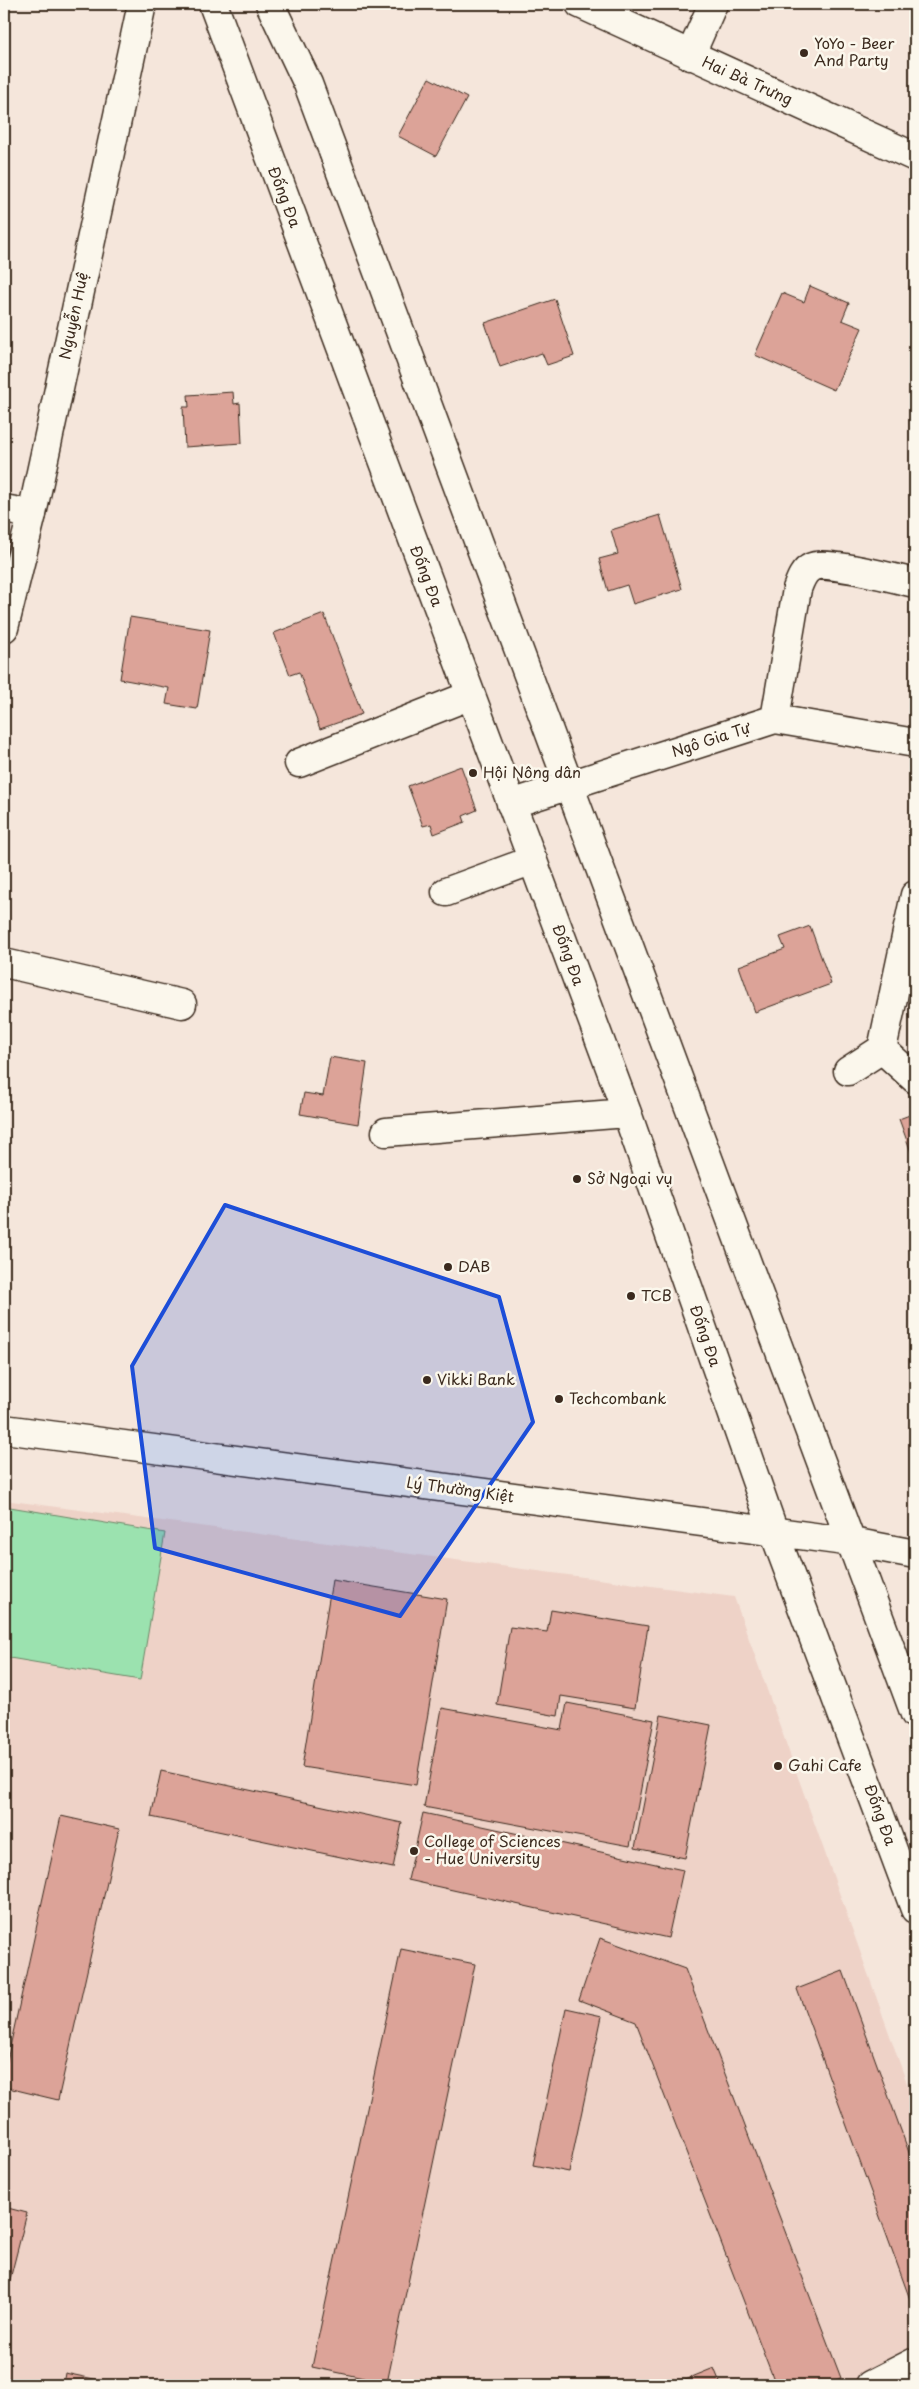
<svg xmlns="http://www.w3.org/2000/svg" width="919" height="2389" viewBox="0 0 919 2389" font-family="'Playpen Sans',sans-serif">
<rect width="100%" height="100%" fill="#f5e6db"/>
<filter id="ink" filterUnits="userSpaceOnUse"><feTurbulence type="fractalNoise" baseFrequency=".02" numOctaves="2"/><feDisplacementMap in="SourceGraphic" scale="10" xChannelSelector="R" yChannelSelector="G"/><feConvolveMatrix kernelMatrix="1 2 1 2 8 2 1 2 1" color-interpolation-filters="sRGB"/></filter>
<g filter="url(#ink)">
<!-- built -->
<path fill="#eed2c7" d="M4,1500l730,97 181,509v246l-58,33h-853z"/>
<!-- green -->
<path fill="#9be2af" stroke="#6b8666" d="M4,1506l161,27 -25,147 -136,-23z"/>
<!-- building -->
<path fill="#dca398" stroke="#3b2a1e" d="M429,78l38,20 -31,58 -38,-20z
M810,286l39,17 -7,17 20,8 -28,62 -79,-35 27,-62 22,9z
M555,299l19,57 -27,9 -5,-12 -42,14 -15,-44z
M233,392l1,12 6,-1 2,40 -57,4 -2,-40h6l-1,-12z
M660,515l22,74 -49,15 -6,-19 -19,6 -9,-32 19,-5 -7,-24z
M324,614l38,100 -42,15 -21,-57 -9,3 -16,-42z
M130,617l80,13 -13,79 -31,-5 3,-16 -49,-9z
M461,766l16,44 -14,6 2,6 -31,12 -3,-10 -8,2 -15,-40z
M810,926l21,58 -76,28 -16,-46 46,-17 -5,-12z
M330,1057l37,6 -9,61 -58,-10 4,-21 19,3z
M915,1113v50l-16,-44z
M332,1580l115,19 -31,186 -114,-18z
M551,1610l97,16 -13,82 -74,-12 -3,20 -61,-11 13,-78 37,5z
M567,1703l87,17 -24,126 -206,-39 18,-99 120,22z
M661,1715l50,10 -26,133 -50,-10z
M161,1771l241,52 -9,45 -242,-51z
M423,1813l260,57 -15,68 -260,-58z
M61,1816l58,13 -61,271 -54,-13v-13z
M600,1938l85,31 156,409 -17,7h-48l-140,-363 -57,-22z
M401,1949l74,15 -88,419 -75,-16z
M843,1971l72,198v144l-118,-324z
M566,2008l36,8 -33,156 -36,-7z
M4,2207l23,6 -23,90z
M714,2368l7,17h-49z
M65,2373l58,12h-60z"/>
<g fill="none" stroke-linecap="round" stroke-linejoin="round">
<!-- minor casing -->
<g stroke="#3b2a1e" stroke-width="31">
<path id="minor" d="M213,4l414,1109 147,419 141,377
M270,4l38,80 607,1630
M580,4l335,153
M690,56l23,-52
M4,509l28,5
M775,719l22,-130c3,-8 6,-18 15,-22 13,-7 85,12 103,16
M299,763l172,-68
M511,804l264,-85 140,24
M446,892l87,-32
M915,895l-33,154 33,30
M4,963l178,41
M848,1071l34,-22
M386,1132l241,-19
M4,1429l848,113 63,12
M870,2385l45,-23"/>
</g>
<!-- major casing -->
<g stroke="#3b2a1e" stroke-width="31">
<path id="major" d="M4,628l28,-114 110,-510"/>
</g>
<!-- minor -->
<use href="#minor" stroke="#fbf7ec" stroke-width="28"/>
<!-- major -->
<use href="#major" stroke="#fbf7ec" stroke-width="28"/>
</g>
</g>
<!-- marked area -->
<path fill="#1d4ed8" fill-opacity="0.2" stroke="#1d4ed8" stroke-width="4" stroke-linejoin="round" d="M225,1205l274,92 34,125 -133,194 -245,-68 -23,-182z"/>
<!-- markers -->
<g fill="#3b2a1e" stroke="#fbf7ec" stroke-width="2">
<circle cx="804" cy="53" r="5"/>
<circle cx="473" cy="773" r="5"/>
<circle cx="577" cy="1179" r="5"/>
<circle cx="448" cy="1267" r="5"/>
<circle cx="631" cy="1296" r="5"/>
<circle cx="427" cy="1380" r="5"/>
<circle cx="559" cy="1399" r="5"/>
<circle cx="778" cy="1766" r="5"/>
<circle cx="414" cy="1851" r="5"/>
</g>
<g text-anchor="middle" stroke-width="5" stroke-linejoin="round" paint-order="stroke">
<!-- poi labels -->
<g font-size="15" fill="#3b2a1e" stroke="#fbf7ec" text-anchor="start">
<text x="814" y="49">YoYo - Beer<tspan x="814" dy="17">And Party</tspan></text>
<text x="483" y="778">Hội Nông dân</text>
<text x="587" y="1184">Sở Ngoại vụ</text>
<text x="458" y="1272">DAB</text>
<text x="641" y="1301">TCB</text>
<text x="437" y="1385">Vikki Bank</text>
<text x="569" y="1404">Techcombank</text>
<text x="788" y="1771">Gahi Cafe</text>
<text x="424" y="1847">College of Sciences<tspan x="424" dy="17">- Hue University</tspan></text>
</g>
<!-- street labels -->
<g font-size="15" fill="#3b2a1e" stroke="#fbf7ec">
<text transform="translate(747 81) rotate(24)" y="5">Hai Bà Trưng</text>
<text transform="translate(284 197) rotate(69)" y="5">Đống Đa</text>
<text transform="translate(74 316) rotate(-78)" y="5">Nguyễn Huệ</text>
<text transform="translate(426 576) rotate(69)" y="5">Đống Đa</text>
<text transform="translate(711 740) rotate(-18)" y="5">Ngô Gia Tự</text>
<text transform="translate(568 955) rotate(70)" y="5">Đống Đa</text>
<text transform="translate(705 1336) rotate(71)" y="5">Đống Đa</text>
<text transform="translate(460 1490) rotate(8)" y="5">Lý Thường Kiệt</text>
<text transform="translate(880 1815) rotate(70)" y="5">Đống Đa</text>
</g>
</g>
<!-- margin -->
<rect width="919" height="2389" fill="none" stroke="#fbf7ec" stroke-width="20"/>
<rect x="10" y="10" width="899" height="2369" fill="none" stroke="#3b2a1e" stroke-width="2" filter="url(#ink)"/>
</svg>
